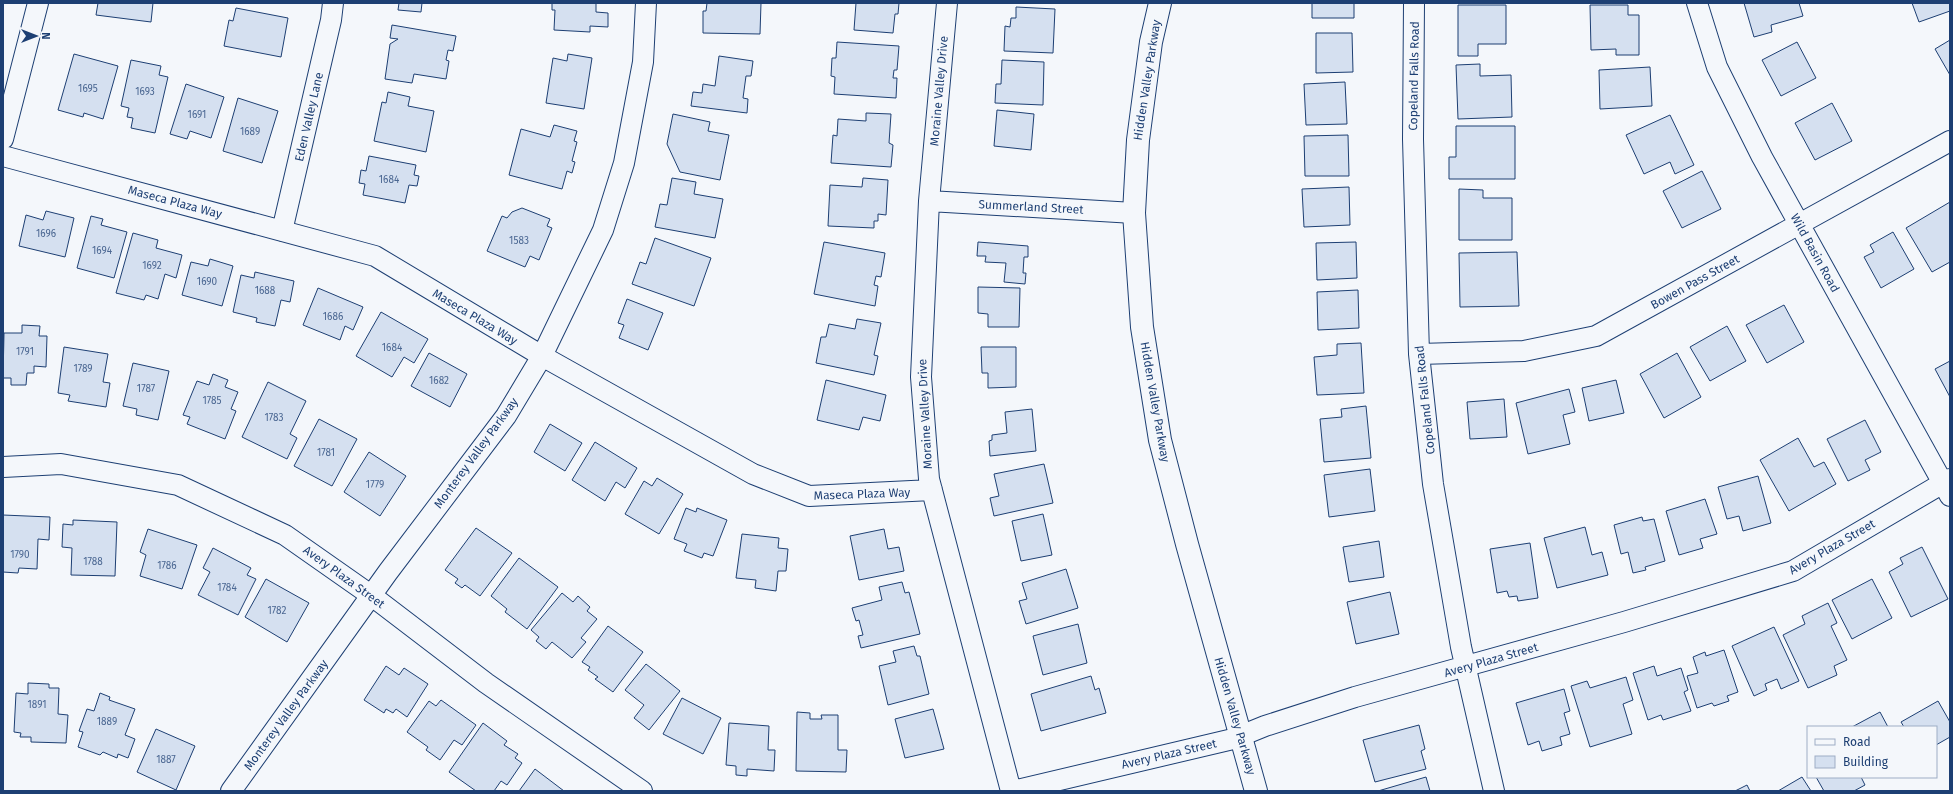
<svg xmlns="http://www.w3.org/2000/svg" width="1953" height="794" viewBox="0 0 1953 794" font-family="'Fira Sans',sans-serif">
<rect width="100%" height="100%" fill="#f4f7fb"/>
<!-- building -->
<path fill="#d5e0f0" stroke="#1d3f73" d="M98,3h55l-2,19 -55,-7z
M399,3h23l-1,9 -23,-2z
M552,3h44v9l12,1v14l-18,-1v6l-36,-2 1,-20h-3z
M707,3h54l-1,31 -57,-1v-22h3z
M849,3h50l-1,11h-3l-2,19 -39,-3 2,-27z
M1312,3h42v15h-42z
M1744,3h55l4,13 -32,9 1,7 -18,5z
M1912,3h38v8l-31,11z
M1458,5h48v39h-28v12h-20z
M1590,5h38v10h11v40h-23v-6l-25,1z
M1016,7l39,2 -2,44 -49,-2 1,-25 5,1 1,-9h5z
M236,8l52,10 -7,39 -57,-11 5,-26 4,1z
M392,25l64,11 -3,15 -5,-1 -2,10 3,1 -3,18 -32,-5 -2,9 -27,-4 5,-35 8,-5 -8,-1z
M1316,33h36l1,39 -37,1z
M1950,40v35l-15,-26z
M837,42l62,4 -2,24h-3l-1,8h4l-1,20 -62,-4 1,-17 -4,-1 1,-18h4z
M1797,42l19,36 -35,18 -19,-36z
M74,54l44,12 -15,53 -19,-6 -1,4 -25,-7z
M568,54l24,4 -8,51 -38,-6 7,-45 14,3z
M719,56l34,5 -2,15h-5l-3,22 5,1 -1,14 -56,-7 2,-14 9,1 1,-9 12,2z
M131,60l30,6 -2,9 9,2 -13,56 -24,-5 2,-10 -6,-1 2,-9 -8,-2z
M1002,60l42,2 -1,43 -48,-2 1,-19h5z
M1480,64v12l31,-1 1,42 -54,2 -2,-54z
M1650,67l2,39 -52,3 -1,-39z
M1345,82l2,42 -41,1 -2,-41z
M186,84l38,13 -13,41 -21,-7 -3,8 -17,-5z
M388,92l22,5 -2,9 26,5 -8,41 -52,-11 8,-39 4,1z
M238,98l40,13 -16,52 -39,-12z
M1832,103l20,38 -37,19 -20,-37z
M997,110l37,4 -3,36 -37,-4z
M866,113l25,1 -2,29 4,2 -2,22 -60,-4 2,-28 4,1 1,-17 28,2z
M673,114l37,8 -2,9 21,4 -9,45 -40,-8 -13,-28z
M1670,115l24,50 -19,9 -5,-12 -26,12 -18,-39z
M554,125l23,6 -3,10 3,1 -5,19 3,1 -3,11 -5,-2 -5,18 -53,-14 12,-46 29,8z
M1456,126h59v53h-66v-22h7z
M1348,135l1,41h-44l-1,-40z
M369,156l47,9 -2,10 5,1 -2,10 -8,-1 -4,18 -42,-8 2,-11 -6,-1 2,-13 5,1z
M1702,171l19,38 -39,19 -19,-37z
M672,178l24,4 -2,12 29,5 -8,39 -60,-11 5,-23 7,1z
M863,178l25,2 -2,35 -8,-1v7h-4v7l-46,-2 2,-41 32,2z
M1349,187l1,38 -46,2 -2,-38z
M1459,189l24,1v8h29v42h-53z
M1950,202v60l-18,10 -26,-44z
M522,208l28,11 -3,7 5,2 -13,32 -9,-4 -5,11 -38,-16 15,-35 5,2 5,-6z
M46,211l28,7 -9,39 -46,-11 7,-31 17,5z
M91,216l12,3 -2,6 26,7 -13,46 -37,-10z
M1893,232l21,37 -33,19 -17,-31 10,-5 -4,-7z
M133,233l25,7 -2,8 26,7 -6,23 -11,-4 -7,25 -12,-4 -2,5 -28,-7z
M655,238l56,20 -17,48 -62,-22 8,-22 6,2z
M824,242l61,11 -4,24 -5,-1 -2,9 4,1 -3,20 -61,-12z
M978,242l50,4v11h-4l-1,16h3l-1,11 -21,-2 2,-19 -21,-1 1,-6h-9z
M1356,242l1,36 -40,2 -1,-37z
M1517,252l2,54 -59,1 -1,-54z
M210,259l23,7 -11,40 -40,-11 9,-33 17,4z
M255,272l39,9 -4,21 -9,-2 -6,26 -19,-4 1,-4 -24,-6 8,-37 13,3z
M978,287l42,1 -1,39h-31v-13l-10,-1z
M318,288l45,19 -10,23 -8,-4 -5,14 -37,-15z
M1358,290l1,38 -41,2 -1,-38z
M627,299l36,14 -15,37 -29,-12 5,-13 -6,-2z
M1784,305l20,37 -37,21 -21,-38z
M381,312l47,27 -14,24 -10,-6 -12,20 -36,-21z
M857,319l24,4 -7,32 4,1 -4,19 -58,-12 5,-26h5l3,-13 26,5z
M22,325l18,1 -1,10h8l-1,31 -12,-1v7h-7l-1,12h-15v-7h-8l1,-45h18z
M1727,326l19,35 -36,20 -20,-34z
M1361,343l3,50 -47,2 -3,-38 23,-2v-11z
M64,347l44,7 -5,28 7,1 -4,24 -38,-6 2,-6 -12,-2z
M981,347h35v40l-28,1v-15h-6z
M429,353l38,21 -17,33 -39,-21z
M1677,353l24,44 -37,21 -24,-44z
M1950,361v36l-15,-28z
M133,363l36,8 -11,49 -22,-5 1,-6 -14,-3z
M213,374l15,6 -3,7 13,5 -7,17 5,2 -11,28 -38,-15 3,-7 -7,-2 14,-34 12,4z
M826,380l60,15 -6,26 -17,-4 -4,13 -42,-10z
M1616,380l8,33 -35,8 -7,-33z
M268,382l38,19 -16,33 7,4 -10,21 -45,-22z
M1569,389l6,23 -12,3 7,29 -42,10 -12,-51z
M1504,399l3,38 -37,2 -3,-37z
M1366,406l5,52 -47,4 -4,-43 22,-2 -1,-8z
M1032,409l4,42 -46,5 -1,-15 3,-1v-5l15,-2 -2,-21z
M319,419l38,20 -25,47 -38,-20z
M1865,420l16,32 -16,8 5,10 -22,11 -21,-42z
M550,424l32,19 -17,28 -31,-19z
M1798,438l16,29 10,-5 12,22 -47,27 -29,-51z
M595,442l42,26 -12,20 -9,-6 -11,19 -33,-21z
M369,452l37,24 -26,40 -36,-24z
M1044,464l9,39 -59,13 -4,-18 9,-2 -5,-22z
M1370,469l5,42 -46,6 -5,-42z
M1758,476l13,47 -28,8 -4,-15 -12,3 -9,-32z
M657,478l26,16 -24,40 -34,-20 19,-33 8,5z
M1705,499l12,35 -17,5 3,9 -24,7 -13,-44z
M686,508l10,4 1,-4 30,12 -14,36 -9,-3 -2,5 -18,-7 3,-7 -13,-5z
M1043,514l9,41 -31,6 -9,-40z
M3,515l47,2 -1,23 -11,-1 -1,30 -18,-1 -1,5 -15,-1z
M1642,517l1,4 11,-2 11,42 -20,6 1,3 -13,3 -5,-21 -7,2 -7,-29z
M73,520l44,2 -2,54 -44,-1 1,-27 -10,-1 1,-23 10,1z
M1585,527l7,28 10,-3 6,23 -51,13 -13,-50z
M476,528l36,25 -32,43 -15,-11 -3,3 -7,-5 3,-4 -13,-9z
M148,529l49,16 -15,44 -42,-13 6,-21 -6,-3z
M884,529l4,20 11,-2 5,24 -45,9 -9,-44z
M742,534l37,4 -1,10 10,1 -2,22h-8l-2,20 -21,-3 1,-8 -20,-2z
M1379,541l5,36 -35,5 -6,-35z
M1530,543l8,55 -20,3 -1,-5 -8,1 -2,-6 -10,2 -7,-44z
M1922,547l26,52 -37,18 -22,-45 14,-8 -3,-6z
M213,548l38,20 -4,7 9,4 -18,36 -40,-20 12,-23 -7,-4z
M519,558l39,29 -31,42 -22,-17 2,-3 -16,-13z
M1066,569l12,39 -52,16 -7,-23 8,-2 -5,-16z
M266,579l43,24 -22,39 -42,-25z
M1872,579l20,39 -40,21 -20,-39z
M902,582l3,11 4,-1 11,42 -59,14 -3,-12 5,-1 -4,-15 -3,1 -4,-13 30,-8 -3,-13z
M1390,592l9,42 -43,10 -9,-42z
M562,593l11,9 5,-6 12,11 -3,4 10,8 -16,19 5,4 -14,16 -20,-16 -6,7 -10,-8 3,-4 -8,-7z
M1828,603l9,20 -6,3 16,34 -13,6 3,9 -29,13 -25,-53 22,-11 -3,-8z
M1078,624l9,39 -44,12 -10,-39z
M608,626l35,26 -30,40 -18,-13 3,-2 -10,-7 2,-3 -8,-5z
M1774,627l25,54 -18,8 -4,-10 -12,5 2,6 -13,6 -22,-50z
M914,646l3,10h3l9,38 -41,11 -9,-39 17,-4 -3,-11z
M1724,650l14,42 -11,4 2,5 -15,5 -2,-3 -15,5 -10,-32 11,-3 -5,-16 12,-5 1,4z
M646,664l34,27 -31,39 -15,-12 10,-13 -19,-15z
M386,666l13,9 5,-7 24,16 -21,33 -11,-8 -3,4 -7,-4 -2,4 -20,-13z
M1654,666l3,10 24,-8 7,22 -4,2 7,19 -28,9 -2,-5 -13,5 -15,-47z
M1091,676l4,14 4,-2 7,25 -65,18 -10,-37z
M1626,677l7,23 -10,4 9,30 -42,13 -19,-61 16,-5 3,7z
M28,683l21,1v4h10l-1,26 10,1 -2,28 -35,-1v-5h-11l1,-4 -7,-1 2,-39 12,1z
M1564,689l6,22 -6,2 6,21 -10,3 2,8 -20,6 -3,-10 -11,4 -12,-42z
M100,693l10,4 -1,3 26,9 -10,26 10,4 -7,19 -10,-4 -1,4 -14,-6 -3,3 -22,-8 5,-15 -4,-1 8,-22 7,2z
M682,698l39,20 -18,36 -40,-20z
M441,700l35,25 -14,20 -8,-5 -14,20 -14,-10 2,-3 -21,-15 22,-31 7,5z
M1938,701l12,21v15l-14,8v-18h-32l-3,-5z
M933,709l11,40 -39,9 -10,-39z
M797,712l13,1v6h12l-1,-4h17v35h9l-1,22 -50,-1z
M1880,712l8,15h-36z
M483,723l24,18 -3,4 14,9 -3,4 7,5 -15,22 -6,-4 -7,10h-18l-27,-19z
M729,723l40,3 -1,24h7l-1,21 -27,-2v7l-11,-1v-9l-10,-1z
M1419,725l6,24 -4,2 5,18 -51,13 -12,-42z
M156,729l39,17 -19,44 -39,-18z
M535,769l29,22h-45z
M1426,777l4,14h-52z
M1802,777l9,14h-33z
M1816,777h45l4,8 -11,6h-30z
M1747,785l3,6h-15z"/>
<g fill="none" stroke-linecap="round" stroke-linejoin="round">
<!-- minor casing -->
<g stroke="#1d3f73" stroke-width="22">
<path id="minor" d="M947,3l-18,198 -8,176 8,102 82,312
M1414,3l-1,136 6,215 14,130 28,163 33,144
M1697,3l20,64 45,90 188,339
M3,139l35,-136
M3,156l372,100 167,100 211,118 56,22 123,-6
M929,201l205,12
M282,231l49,-211 2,-17
M1419,354l105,-3 72,-15 354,-195
M3,467l58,-3 117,21 107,50 87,61 114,87 156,108
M231,791l157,-219 118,-156 36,-60 61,-126 21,-67 19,-101 3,-59
M1013,791l220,-52 32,-13 90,-29 269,-75 169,-51 157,-92"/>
</g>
<!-- tertiary casing -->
<g stroke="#1d3f73" stroke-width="24">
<path id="tertiary" d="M1160,3l-9,39 -13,98 -4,73 8,114 18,113 27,104 69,247"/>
</g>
<!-- minor -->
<use href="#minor" stroke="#f4f7fb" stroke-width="20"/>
<!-- tertiary -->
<use href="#tertiary" stroke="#f4f7fb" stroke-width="22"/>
</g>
<g text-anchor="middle" stroke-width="3" stroke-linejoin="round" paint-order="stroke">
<!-- number labels -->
<g font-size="10" fill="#4b6792">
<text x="88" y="92">1695</text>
<text x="145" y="95">1693</text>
<text x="197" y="118">1691</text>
<text x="250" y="135">1689</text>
<text x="389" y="183">1684</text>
<text x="46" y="237">1696</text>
<text x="519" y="244">1583</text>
<text x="102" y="254">1694</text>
<text x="152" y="269">1692</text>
<text x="207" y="285">1690</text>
<text x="265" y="294">1688</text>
<text x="333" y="320">1686</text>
<text x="392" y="351">1684</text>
<text x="25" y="355">1791</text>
<text x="83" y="372">1789</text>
<text x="439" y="384">1682</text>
<text x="146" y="392">1787</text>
<text x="212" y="404">1785</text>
<text x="274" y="421">1783</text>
<text x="326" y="456">1781</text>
<text x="375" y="488">1779</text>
<text x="20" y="558">1790</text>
<text x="93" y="565">1788</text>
<text x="167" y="569">1786</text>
<text x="227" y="591">1784</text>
<text x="277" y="614">1782</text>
<text x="37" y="708">1891</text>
<text x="107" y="725">1889</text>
<text x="166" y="763">1887</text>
</g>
<!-- street labels -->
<g font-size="12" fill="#1d3f73" stroke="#f4f7fb">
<text transform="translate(1414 76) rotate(-89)" y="4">Copeland Falls Road</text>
<text transform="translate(1147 80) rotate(-81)" y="4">Hidden Valley Parkway</text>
<text transform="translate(939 91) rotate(-85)" y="4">Moraine Valley Drive</text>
<text transform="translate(309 117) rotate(-77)" y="4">Eden Valley Lane</text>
<text transform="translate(175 202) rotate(15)" y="4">Maseca Plaza Way</text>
<text transform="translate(1031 207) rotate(3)" y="4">Summerland Street</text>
<text transform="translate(1815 253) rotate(61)" y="4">Wild Basin Road</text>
<text transform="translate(1695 282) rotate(-29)" y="4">Bowen Pass Street</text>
<text transform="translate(475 317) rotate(31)" y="4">Maseca Plaza Way</text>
<text transform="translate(1425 400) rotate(-96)" y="4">Copeland Falls Road</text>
<text transform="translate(1155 402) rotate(80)" y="4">Hidden Valley Parkway</text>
<text transform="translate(925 414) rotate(-93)" y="4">Moraine Valley Drive</text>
<text transform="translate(476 453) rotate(-54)" y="4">Monterey Valley Parkway</text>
<text transform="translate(862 494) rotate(-2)" y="4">Maseca Plaza Way</text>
<text transform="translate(1832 547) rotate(-30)" y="4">Avery Plaza Street</text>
<text transform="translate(344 577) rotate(36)" y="4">Avery Plaza Street</text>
<text transform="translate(1491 660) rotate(-16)" y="4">Avery Plaza Street</text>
<text transform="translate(286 715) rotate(-54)" y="4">Monterey Valley Parkway</text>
<text transform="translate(1235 716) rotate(74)" y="4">Hidden Valley Parkway</text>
<text transform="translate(1169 754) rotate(-13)" y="4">Avery Plaza Street</text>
</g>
</g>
<!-- border -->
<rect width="1953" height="794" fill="none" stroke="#1d3f73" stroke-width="8"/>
<!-- legend -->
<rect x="1807" y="726" width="130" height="52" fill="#f4f7fb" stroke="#9eadc5"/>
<rect x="1815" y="739" width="20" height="6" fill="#f4f7fb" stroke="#9eadc5"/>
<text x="1843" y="746" font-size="12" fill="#1d3f73">Road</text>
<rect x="1815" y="756" width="20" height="12" fill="#d5e0f0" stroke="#9eadc5"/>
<text x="1843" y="766" font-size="12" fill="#1d3f73">Building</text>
<!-- north arrow -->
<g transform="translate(36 36) rotate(90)" stroke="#f4f7fb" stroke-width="3" paint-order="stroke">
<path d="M0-3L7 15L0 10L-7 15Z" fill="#1d3f73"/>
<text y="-6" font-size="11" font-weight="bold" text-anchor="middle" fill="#1d3f73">N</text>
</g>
</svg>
